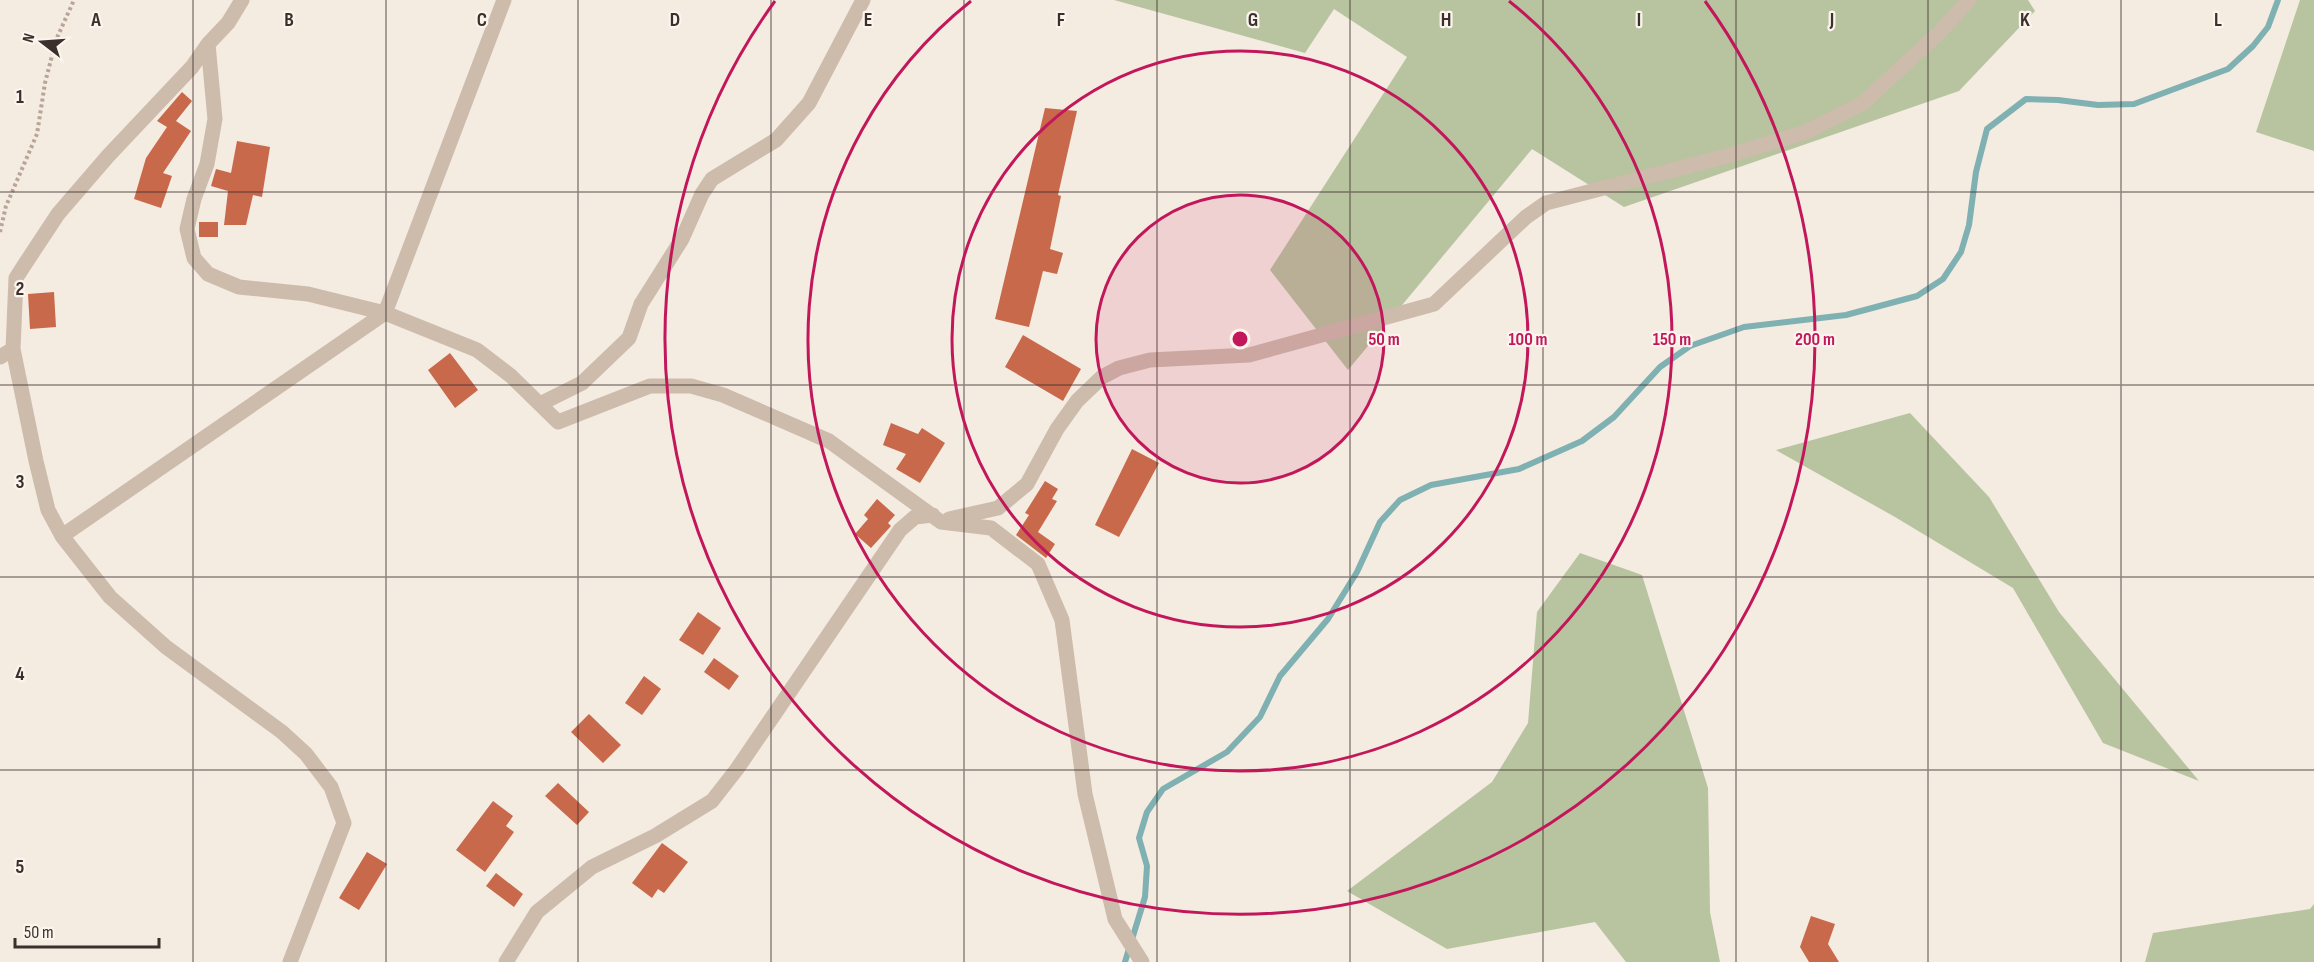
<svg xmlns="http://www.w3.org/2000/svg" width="2314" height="962" viewBox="0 0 2314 962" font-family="'Sofia Sans Condensed',sans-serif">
<rect width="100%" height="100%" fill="#f4ebe1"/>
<!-- green -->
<path fill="#b8c4a0" d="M1114,0h914l7,11 -76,80 -335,116 -92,-58 -184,221 -78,-100 137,-213 -73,-48 -29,44z
M2300,0h14v151l-58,-19z
M1910,413l79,84 70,115 140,169 -96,-38 -90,-155 -118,-71 -119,-67z
M1580,553l62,22 66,213 2,124 10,50h-94l-31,-40 -148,27 -100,-58 145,-109 36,-59 9,-111z
M2314,904v58h-169l8,-29 157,-24z"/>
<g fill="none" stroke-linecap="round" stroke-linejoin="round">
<!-- stream -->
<path stroke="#7fb0b2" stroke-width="6" d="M1125,962l20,-65 2,-31 -8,-28 8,-26 16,-23 64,-37 33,-35 20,-41 48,-57 29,-47 23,-50 20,-22 31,-15 88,-16 63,-28 32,-24 46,-50 30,-21 54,-19 102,-12 71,-19 26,-17 18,-27 8,-27 7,-53 11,-43 39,-30 32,1 40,5 36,-1 94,-35 25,-23 15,-19 10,-27"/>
</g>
<!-- building -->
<path fill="#c8694b" d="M182,92l10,9 -16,20 15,10 -28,42 9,3 -11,32 -27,-9 12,-41 21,-31 -10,-6z
M1045,108l32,3 -19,84 3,1 -11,53 13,4 -6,21 -14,-3 -14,56 -34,-8z
M237,141l33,6 -8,50 -9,-2 -7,30h-22l4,-34 -17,-5 5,-17 15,4z
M199,222h19v15h-19z
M54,292l2,35 -26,2 -2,-35z
M1023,335l58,34 -18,32 -58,-34z
M450,353l28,37 -23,18 -27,-38z
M891,423l27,11 4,-6 23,15 -25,40 -24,-14 10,-15 -23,-9z
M1132,449l27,14 -40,74 -24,-12z
M1045,481l13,8 -6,10 5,2 -19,31 17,12 -9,14 -30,-23 13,-20 -4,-2z
M877,499l18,16 -7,8 3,3 -20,22 -16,-14 13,-15 -4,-4z
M698,612l23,16 -18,27 -24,-15z
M714,658l25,18 -10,14 -25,-18z
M644,676l17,13 -19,26 -17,-12z
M589,714l32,31 -18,18 -32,-31z
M558,783l31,29 -12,13 -32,-29z
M493,801l20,15 -7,10 8,6 -29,40 -29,-22z
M662,843l26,19 -24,31 -6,-4 -6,9 -20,-15z
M367,852l20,12 -28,46 -20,-12z
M496,873l27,21 -9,13 -28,-21z
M1811,916l24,8 -7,20 11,18h-30l-9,-15z"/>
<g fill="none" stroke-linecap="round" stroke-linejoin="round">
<!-- path -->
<path stroke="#b9a596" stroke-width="4" stroke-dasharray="3 3" stroke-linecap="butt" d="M0,232l6,-26 31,-72 8,-51 11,-43 18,-40"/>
<!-- street -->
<path stroke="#cdbbac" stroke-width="15" d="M242,0l-14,23 -20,21 -16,23 -84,89 -50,58 -33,50 -9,14 -3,71 23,112 12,49 14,26 48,61 56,50 116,85 24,22 25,33 13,36 -54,139
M208,44l7,75 -8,45 -13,35 -7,30 7,29 14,16 31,13 69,7 77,19 92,37 34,26 47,46 92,-36h41l32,9 106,46 112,81 50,6 47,36 24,56 23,174 30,125 27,43
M0,357l13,-8
M540,404l42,-21 47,-45 12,-34 41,-65 20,-45 10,-15 64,-39 33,-37 54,-103
M949,519l49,-11 29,-24 30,-55 20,-28 25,-24 17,-9 31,-8 99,-5 185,-51 92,-87 20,-14 177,-46 83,-25 57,-29 77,-71 29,-32
M62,536l323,-223 119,-313
M506,962l31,-50 55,-45 63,-31 57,-35 25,-32 163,-239 15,-13 18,-2"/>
</g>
<!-- grid -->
<path fill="none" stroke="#3b302b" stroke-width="1.5" stroke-opacity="0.55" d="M193,0v962M386,0v962M578,0v962M771,0v962M964,0v962M1157,0v962M1350,0v962M1543,0v962M1736,0v962M1928,0v962M2121,0v962M0,192h2314M0,385h2314M0,577h2314M0,770h2314"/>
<!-- distance rings -->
<circle cx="1240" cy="339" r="144" fill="#c2185b" fill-opacity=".12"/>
<g fill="none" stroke="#c2185b" stroke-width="3">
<circle cx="1240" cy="339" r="144"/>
<circle cx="1240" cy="339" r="288"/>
<path d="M1509 1A432 432 0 1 1 971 1"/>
<path d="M1705 1A575 575 0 1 1 775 1"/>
</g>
<g font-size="20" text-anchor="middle" font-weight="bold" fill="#3b302b" stroke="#fbf5ee" stroke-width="4.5" stroke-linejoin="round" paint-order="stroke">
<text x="96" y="26">A</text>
<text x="289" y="26">B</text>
<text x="482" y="26">C</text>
<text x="675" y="26">D</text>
<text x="868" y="26">E</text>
<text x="1061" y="26">F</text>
<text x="1253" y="26">G</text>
<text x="1446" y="26">H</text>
<text x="1639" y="26">I</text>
<text x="1832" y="26">J</text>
<text x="2025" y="26">K</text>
<text x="2218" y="26">L</text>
<text x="20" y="103">1</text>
<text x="20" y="295">2</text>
<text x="20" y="488">3</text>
<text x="20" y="680">4</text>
<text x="20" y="873">5</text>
</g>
<circle cx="1240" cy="339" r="9" fill="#c2185b" stroke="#fbf5ee" stroke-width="3"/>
<g font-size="18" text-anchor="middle" font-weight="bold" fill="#c2185b" stroke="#fbf5ee" stroke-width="4.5" stroke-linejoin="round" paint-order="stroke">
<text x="1384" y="345">50 m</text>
<text x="1528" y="345">100 m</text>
<text x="1672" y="345">150 m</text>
<text x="1815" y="345">200 m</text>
</g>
<!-- north arrow -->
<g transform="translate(42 42) rotate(287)" stroke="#fbf5ee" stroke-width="4.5" paint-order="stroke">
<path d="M0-4.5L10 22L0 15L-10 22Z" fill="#3b302b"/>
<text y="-9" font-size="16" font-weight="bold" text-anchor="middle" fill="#3b302b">N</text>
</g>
<!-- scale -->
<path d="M15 938v9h144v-9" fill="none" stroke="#3b302b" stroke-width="3"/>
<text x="24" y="938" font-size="18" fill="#3b302b" stroke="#fbf5ee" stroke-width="4.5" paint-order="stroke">50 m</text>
</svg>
